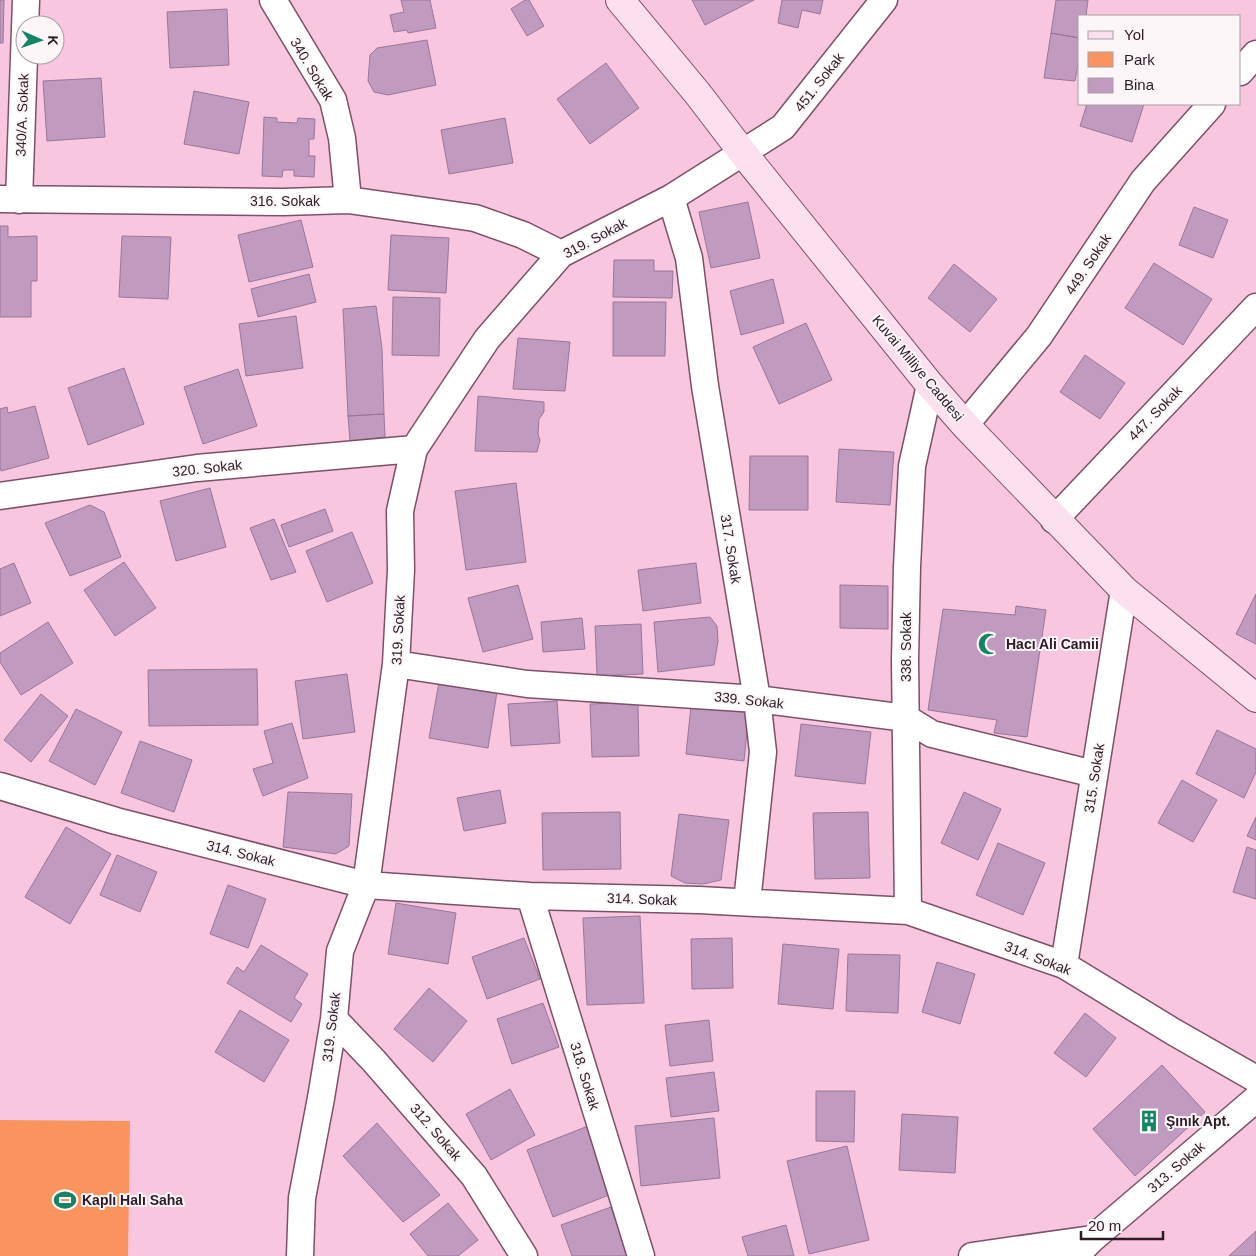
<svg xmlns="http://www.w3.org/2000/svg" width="1256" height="1256" viewBox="0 0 1256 1256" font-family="Arial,sans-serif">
<rect width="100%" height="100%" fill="#f9c6e0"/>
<!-- green -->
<path fill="#fa945f" d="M0,1120l130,1 -2,135h-128z"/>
<!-- building -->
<path fill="#c09abf" stroke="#9a7699" d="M0,0h4l-1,43h-3z
M401,0h29l6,28 -28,5 -1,-3 -13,2 -4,-17 14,-3z
M525,0h4l15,26 -17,10 -16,-27z
M692,0h62l-49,25z
M782,0h41l-3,14 -18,-4 -4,18 -20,-5z
M1056,0h32l-2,16h-6v22l-29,-5z
M227,9l2,56 -59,3 -3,-56z
M1051,33l29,5v15l-5,28 -31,-3z
M427,40l9,45 -48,10 -14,-3 -6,-11 2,-26 7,-7z
M606,63l33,45 -49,36 -33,-45z
M101,78l4,59 -58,4 -4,-60z
M194,91l55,11 -10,52 -55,-10z
M1087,104h57l-12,38 -52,-16z
M264,117l13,1v4l20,1 1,-5 17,1 -1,20h-5v17h6l-1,21 -20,-1v-6h-11l-1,7 -20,-1z
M505,118l8,45 -64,11 -8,-44z
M748,202l12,56 -49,10 -12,-56z
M1194,207l34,13 -15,38 -34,-13z
M301,220l12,47 -64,15 -11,-47z
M0,226h8v11l29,-1v45h-6v36h-31z
M391,235l58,3 -3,55 -58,-3z
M122,236l49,1 -3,62 -49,-2z
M614,260h40v11h19l-1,27 -59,-1z
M1154,263l58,36 -29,46 -58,-37z
M954,264l43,35 -27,33 -42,-34z
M309,274l7,28 -58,15 -7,-28z
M773,279l11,44 -43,12 -11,-44z
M393,297l47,1 -1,58 -47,-1z
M613,302h53l-1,54h-52z
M376,306l6,42 2,66 -36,2 -5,-107z
M296,316l7,52 -57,8 -7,-52z
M806,323l26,57 -53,24 -26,-57z
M518,338l52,4 -5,49 -52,-2z
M1085,355l40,28 -25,36 -40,-27z
M124,368l20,56 -56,21 -20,-57z
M238,369l19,57 -54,18 -19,-57z
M478,396l66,6v10l-5,7 -1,15 2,6 -3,12 -62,-1z
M35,406l14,52 -48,13 -1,-5v-57l7,-2 1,6z
M384,414l1,23 -35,4 -2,-25z
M839,449l55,3 -4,53 -54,-3z
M750,456h58v54h-59z
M516,483l10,79 -60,8 -11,-79z
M210,488l16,59 -50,14 -16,-60z
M90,505l14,7 17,45 -51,19 -25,-53z
M325,509l8,22 -44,16 -8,-22z
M274,519l22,53 -25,8 -21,-52z
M352,532l21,51 -46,19 -21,-51z
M124,562l32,46 -41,28 -31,-46z
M14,563l17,40 -31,13v-47z
M696,563l5,40 -58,8 -5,-41z
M518,585l15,54 -50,13 -15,-54z
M840,585l48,1v43l-48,-1z
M1256,594v50l-20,-10z
M1016,606l30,4 -19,127 -33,-4 3,-13 -69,-10 15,-101 72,6z
M710,617l7,9 1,15 -4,24 -56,7 -4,-50z
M582,618l3,31 -42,3 -2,-30z
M48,622l25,41 -52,32 -21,-33v-9z
M641,624l2,50 -46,2 -2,-50z
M257,669l1,56 -109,1 -1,-56z
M347,674l8,58 -52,7 -8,-58z
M439,682l58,10 -9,56 -59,-10z
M41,694l27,22 -37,46 -27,-22z
M557,701l3,42 -49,3 -3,-42z
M638,702l1,54 -47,1 -2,-53z
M691,706l58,6 -5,49 -58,-7z
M76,709l46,23 -27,53 -46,-24z
M292,723l16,55 -45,18 -10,-27 20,-6 -9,-32z
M801,724l70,8 -6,52 -70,-8z
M1217,730l39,19v23l-12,26 -48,-24z
M140,741l52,19 -18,52 -53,-19z
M1182,780l35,20 -24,42 -35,-19z
M500,790l6,33 -42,8 -7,-33z
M288,792l64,2 -3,52 -13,8 -53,-7z
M964,792l37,17 -23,51 -37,-17z
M620,812l1,57 -78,1 -1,-57z
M868,812l2,66 -55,1 -2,-66z
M679,814l50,6 -8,60 -18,4 -18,-1 -14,-7z
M1256,817v23l-9,-4z
M66,827l45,27 -41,70 -45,-27z
M998,843l47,20 -22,52 -47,-20z
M1247,847l9,3v49l-23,-7z
M117,855l40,17 -17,40 -40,-17z
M228,885l38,14 -18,49 -38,-14z
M396,903l60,10 -8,51 -60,-10z
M640,916l4,87 -57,2 -4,-87z
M524,938l16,41 -53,20 -15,-42z
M732,938l1,50 -41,1 -1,-50z
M783,944l56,5 -6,60 -55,-5z
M261,945l47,29 -14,24 8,6 -11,18 -64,-39 10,-16 7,5z
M848,954l52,1 -2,58 -52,-2z
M937,962l38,12 -15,50 -38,-12z
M429,988l38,33 -34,41 -39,-33z
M543,1003l16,44 -47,17 -15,-45z
M240,1010l49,30 -25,42 -49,-30z
M1085,1013l31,25 -30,39 -32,-24z
M709,1020l4,41 -43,5 -5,-41z
M1162,1065l43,47 -70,64 -42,-47z
M714,1072l5,39 -48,6 -5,-39z
M510,1089l25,46 -44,25 -25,-46z
M816,1091h39l-1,51 -38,-1z
M902,1114l56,3 -3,56 -56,-3z
M714,1118l6,60 -79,8 -6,-60z
M377,1123l63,72 -37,27 -60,-66z
M588,1126l26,67 -61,24 -26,-67z
M847,1146l22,94 -60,14 -22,-93z
M448,1203l30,37 -20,16h-30l-18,-22z
M611,1207l18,49h-57l-11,-31z
M786,1225l8,31h-46l-6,-19z
M1256,1231v25h-27z"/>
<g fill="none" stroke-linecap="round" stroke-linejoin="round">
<!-- street casing -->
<g stroke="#7c5168" stroke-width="29">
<path id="street" d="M273,0l60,100 9,38 6,62
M1240,72l16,-18
M671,198l18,60 16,128 52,313 6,53 -16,150
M0,199l283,3 65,-2 127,18 48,17 38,19
M19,200l7,-200
M965,425l74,-89 104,-155 69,-77
M0,496l197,-28 217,-19
M1054,520l202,-213
M396,664l131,20 230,15 149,19 26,16 162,40
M0,786l116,35 250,64 164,11 169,4 209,11 156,54 108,66 84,48
M530,896l111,360
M908,911l-3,-251 2,-93 5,-101 18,-81
M1064,965l60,-375
M334,1019l40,42 100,115 50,80
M300,1256l2,-58 19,-100 13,-79 6,-68 26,-66 30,-221 5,-94 -1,-59 14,-62 73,-110 74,-85 110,-56 112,-71 101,-127
M972,1256l120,-17
M1075,1256l17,-17 164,-140"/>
</g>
<!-- secondary casing -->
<g stroke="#7c5168" stroke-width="30">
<path id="secondary" d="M620,0l78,94 45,59 187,232 35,40 159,165 132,108"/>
</g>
<!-- street -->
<use href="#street" stroke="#fff" stroke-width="26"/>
<!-- secondary -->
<use href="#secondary" stroke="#fde0ef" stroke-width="28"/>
</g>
<!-- icons -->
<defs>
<g id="mosque-bare" transform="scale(1.725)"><path d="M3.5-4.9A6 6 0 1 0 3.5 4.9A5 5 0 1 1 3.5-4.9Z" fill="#138564" stroke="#fcf6f9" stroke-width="2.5" paint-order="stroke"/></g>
<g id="building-bare" transform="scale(1.725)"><path d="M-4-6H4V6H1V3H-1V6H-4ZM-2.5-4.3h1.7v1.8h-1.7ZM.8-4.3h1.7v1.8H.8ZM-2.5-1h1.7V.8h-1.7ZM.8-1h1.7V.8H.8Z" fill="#138564" stroke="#fcf6f9" stroke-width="2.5" paint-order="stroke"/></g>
<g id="stadium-bare" transform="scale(1.725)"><path d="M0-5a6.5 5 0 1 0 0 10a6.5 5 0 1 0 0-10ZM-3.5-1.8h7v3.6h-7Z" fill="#138564" stroke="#fcf6f9" stroke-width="2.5" paint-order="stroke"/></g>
</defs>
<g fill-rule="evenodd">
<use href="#mosque-bare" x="989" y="644"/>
<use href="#building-bare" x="1149" y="1121"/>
<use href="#stadium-bare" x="65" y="1200"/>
</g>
<g text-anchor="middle" stroke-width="4" stroke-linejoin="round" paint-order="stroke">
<!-- street labels -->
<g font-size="14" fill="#2c1a24" stroke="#fcf6f9">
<text transform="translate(312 69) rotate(59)" y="5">340. Sokak</text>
<text transform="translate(819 82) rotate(-52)" y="5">451. Sokak</text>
<text transform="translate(22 115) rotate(-88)" y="5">340/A. Sokak</text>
<text x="285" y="206">316. Sokak</text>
<text transform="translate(595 238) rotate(-28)" y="5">319. Sokak</text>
<text transform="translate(1088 264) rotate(-56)" y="5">449. Sokak</text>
<text transform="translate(918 368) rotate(50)" y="5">Kuvai Milliye Caddesi</text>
<text transform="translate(1155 413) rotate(-46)" y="5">447. Sokak</text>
<text transform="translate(207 468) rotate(-6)" y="5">320. Sokak</text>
<text transform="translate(731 549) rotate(81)" y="5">317. Sokak</text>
<text transform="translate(398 630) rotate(-87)" y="5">319. Sokak</text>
<text transform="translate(906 647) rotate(-90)" y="5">338. Sokak</text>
<text transform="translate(749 700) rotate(6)" y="5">339. Sokak</text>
<text transform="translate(1094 778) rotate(-81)" y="5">315. Sokak</text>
<text transform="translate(241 853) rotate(14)" y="5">314. Sokak</text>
<text transform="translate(642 899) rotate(2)" y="5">314. Sokak</text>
<text transform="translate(1038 958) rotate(21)" y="5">314. Sokak</text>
<text transform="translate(331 1027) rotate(-83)" y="5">319. Sokak</text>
<text transform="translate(585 1076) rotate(73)" y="5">318. Sokak</text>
<text transform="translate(436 1132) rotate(49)" y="5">312. Sokak</text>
<text transform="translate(1176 1167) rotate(-41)" y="5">313. Sokak</text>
</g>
<!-- poi labels -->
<g font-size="14" font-weight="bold" fill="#2c1a24" stroke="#fcf6f9" text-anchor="start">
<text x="1006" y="649">Hacı Ali Camii</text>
<text x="1166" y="1126">Şınık Apt.</text>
<text x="82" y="1205">Kaplı Halı Saha</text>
</g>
</g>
<!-- legend -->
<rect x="1078" y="15" width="162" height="90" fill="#fcf6f9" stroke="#a99ea4"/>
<rect x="1088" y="31" width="25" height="8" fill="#fde0ef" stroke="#a99ea4"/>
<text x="1124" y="40" font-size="15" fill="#2c1a24">Yol</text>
<rect x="1088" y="52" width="25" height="15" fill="#fa945f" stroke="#a99ea4"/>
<text x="1124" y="65" font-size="15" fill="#2c1a24">Park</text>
<rect x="1088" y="78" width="25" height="15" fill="#c09abf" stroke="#a99ea4"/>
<text x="1124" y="90" font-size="15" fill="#2c1a24">Bina</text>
<!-- north arrow -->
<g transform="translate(40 40) rotate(92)"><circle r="24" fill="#fcf6f9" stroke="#a99ea4"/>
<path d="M0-4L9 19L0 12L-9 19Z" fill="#138564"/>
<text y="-8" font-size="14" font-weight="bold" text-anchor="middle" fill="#2c1a24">K</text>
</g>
<!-- scale -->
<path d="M1081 1231v8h82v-8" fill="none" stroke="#2c1a24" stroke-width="2.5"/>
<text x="1088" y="1231" font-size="15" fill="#2c1a24" stroke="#fcf6f9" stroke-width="4" paint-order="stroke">20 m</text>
</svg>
